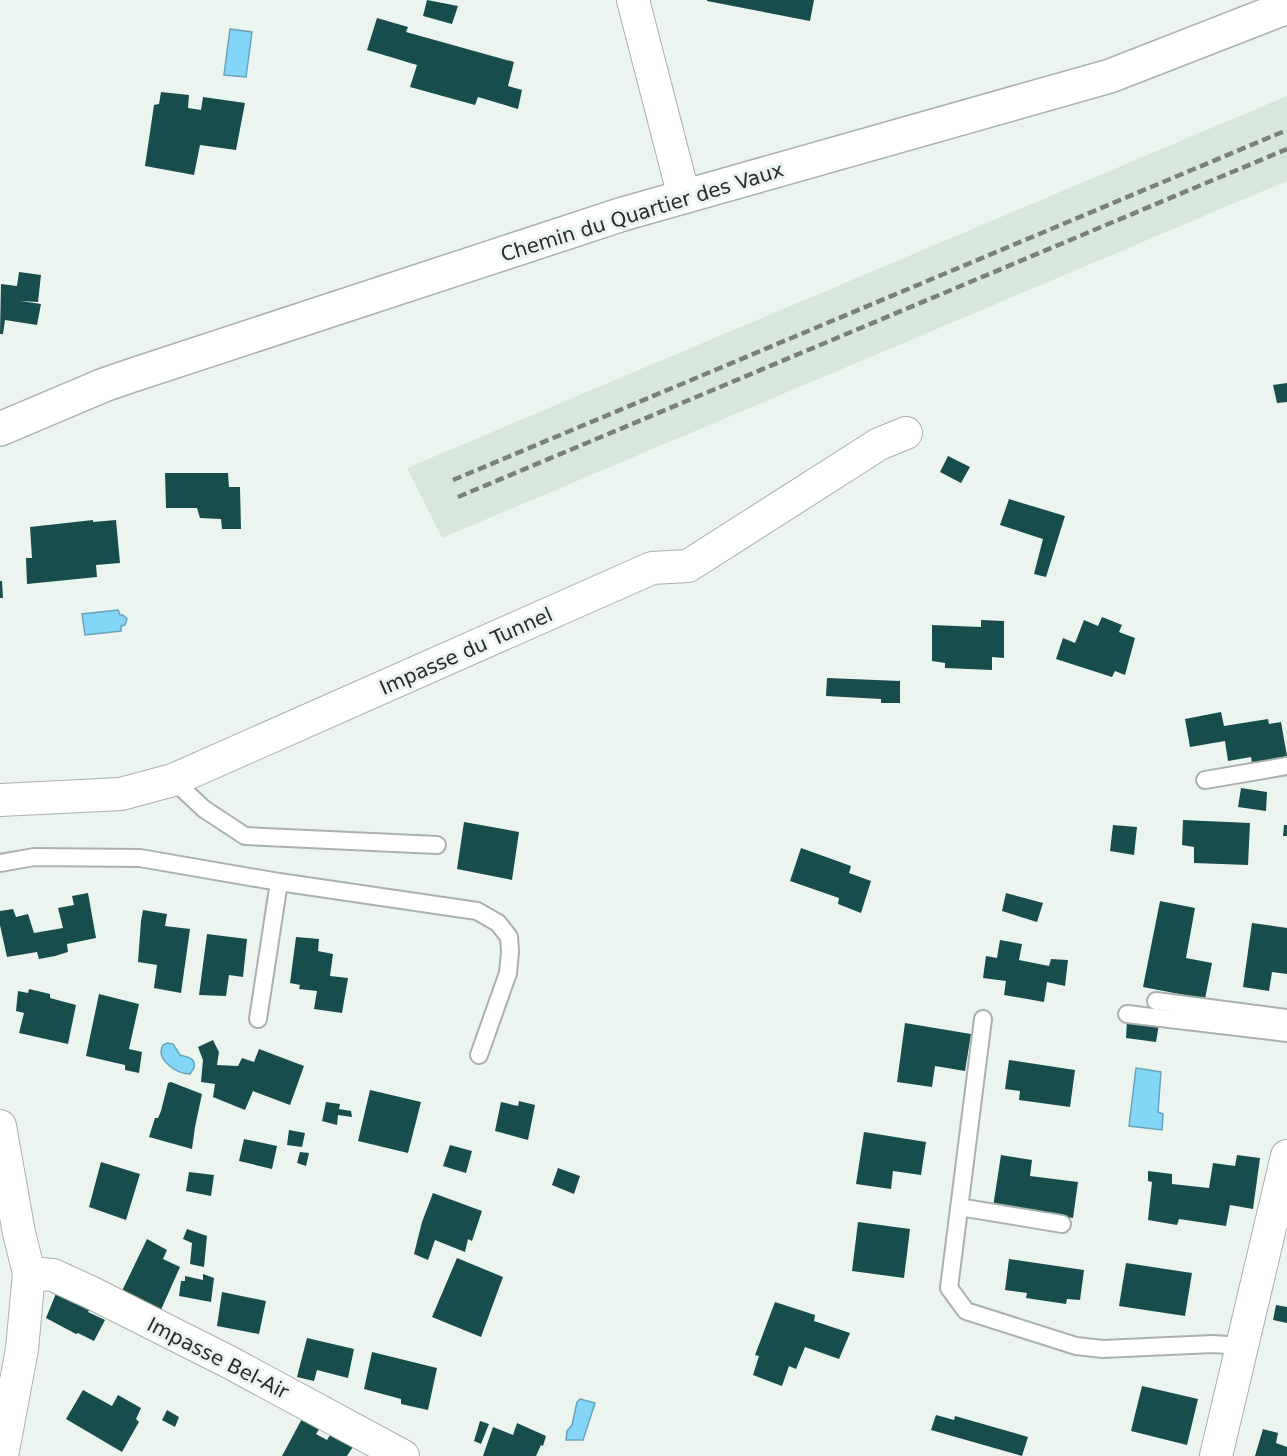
<svg xmlns="http://www.w3.org/2000/svg" width="1287" height="1456" viewBox="0 0 1287 1456" font-family="'DejaVu Sans',sans-serif">
<rect width="100%" height="100%" fill="#ecf4ef"/>
<!-- built -->
<path fill="#d8e7de" d="M1287,96v85l-845,357 -35,-70z"/>
<!-- water -->
<path fill="#83d6f8" stroke="#68a3ba" stroke-width="1.5" d="M230,29l22,3 -6,45 -22,-2z
M118,610l2,5h3l4,4 -2,6 -4,1v5l-36,4 -3,-21z
M167,1043l6,1 7,11c8,2 16,3 14,13l-4,6c-14,0 -35,-15 -27,-29z
M1136,1068l25,4 -3,40 5,2 -1,16 -33,-4z
M580,1399l15,4 -12,37h-17l1,-9 5,-6 5,-23z"/>
<!-- building -->
<path fill="#174e4d" d="M427,0l31,6 -6,18 -29,-8z
M707,0h107l-4,21 -103,-20z
M377,18l31,9 -2,5 108,30 -6,24 14,4 -4,19 -40,-12 -3,8 -65,-18 7,-22 -50,-15z
M161,92l28,3 -1,13 13,2 2,-13 42,6 -9,47 -36,-5 -6,30 -49,-9 9,-61 5,-1z
M19,272l22,3 -3,27 -18,-1 21,3 -4,21 -32,-5 -2,14h-3l1,-50 16,2z
M1287,383v19l-10,1 -4,-18z
M948,456l22,11 -9,16 -21,-11z
M165,473h63l1,14h11l1,42h-19l-1,-10 -21,-1 -3,-10h-31z
M1009,499l56,17 -19,61 -12,-3 9,-35 -43,-14z
M93,520v2l23,-2 4,43 -24,2 1,12 -70,7 -1,-26h6l-2,-31z
M0,581h2l1,17h-3z
M1102,617l20,8 -3,7 16,6 -10,37 -10,-4 -3,6 -56,-18 7,-21 12,5 9,-23 14,6z
M981,620l23,1v37l-12,-1v13l-47,-2v-5l-13,-2v-36l49,2z
M827,678l73,3v22h-19v-4l-55,-3z
M1221,712l3,14 44,-7 1,5 12,-2 6,34 -35,7 -1,-6 -23,4 -3,-20 -35,6 -5,-28z
M1241,788l26,4 -1,19 -28,-4z
M1183,820l67,3 -2,42 -54,-2v-16l-12,-2z
M464,822l55,10 -7,48 -55,-11z
M1113,825l24,2 -3,28 -24,-4z
M1284,825h3v11h-4z
M801,848l50,18 -2,7 22,8 -10,32 -23,-9 1,-6 -49,-17z
M88,893l8,45 -29,6 1,8 -13,4 -16,3 -2,-7 -30,5 -7,-32v-14l13,-2 3,8 12,-3 6,19 29,-5 -5,-20 16,-3 -2,-9z
M1006,893l37,10 -6,19 -35,-11z
M1160,901l35,7 -9,50 26,5 -7,36 -62,-12z
M143,910l24,4 -2,12 25,3 -9,64 -27,-5 3,-23 -19,-3 3,-41z
M1252,923l35,5v46l-15,-2 -3,19 -26,-4z
M207,934l40,5 -4,38 -14,-2 -3,21 -27,-1z
M296,937l23,2 -1,12 15,3 -3,22 18,2 -6,35 -28,-4 3,-18 -18,-2 1,-4 -10,-2z
M1000,940l22,4 -3,16 30,6 2,-7 17,1 -3,26 -18,-4 -3,20 -40,-7 2,-14 -23,-3 3,-22 11,2z
M29,989l21,5v4l26,7 -8,39 -49,-11 5,-20 -8,-2 2,-20 10,2z
M99,994l40,10 -10,45 13,3 -3,21 -14,-3v-5l-39,-9z
M1127,1020l32,4 -3,18 -30,-4z
M905,1023l66,11 -6,37 -30,-5 -3,21 -35,-5z
M213,1040l6,12 -2,13 21,1 4,-8 12,4 5,-13 45,17 -14,39 -37,-14 -8,19 -32,-13 2,-13 -14,-2 2,-22 -5,-13z
M1009,1060l66,10 -5,37 -51,-7 1,-9 -15,-2z
M171,1082l31,12 -7,33 -3,22 -43,-12 6,-19h3l3,-7 7,-28z
M370,1090l51,12 -13,51 -50,-12z
M519,1101l16,4 -7,35 -33,-9 6,-29 17,4z
M326,1102l14,2 -1,5 12,2 1,6 -14,-2 -1,10 -15,-4z
M289,1130l16,3 -3,14 -15,-2z
M864,1132l62,10 -5,33 -28,-4 -2,18 -35,-5z
M244,1139l33,7 -5,23 -33,-8z
M450,1145l22,6 -6,22 -23,-7z
M300,1152l9,1 -3,13 -9,-3z
M1001,1155l31,5 -2,16 48,6 -5,36 -80,-11z
M1237,1155l23,3 -7,51 -23,-4 -4,21 -47,-7 -2,6 -29,-5 4,-38 -4,-1v-10l24,3v10l37,4 4,-25 22,3z
M101,1162l39,12 -14,46 -37,-13z
M558,1168l22,8 -6,18 -22,-9z
M189,1172l25,3 -3,21 -25,-5z
M433,1193l49,18 -10,30 -4,-2 -3,13 -30,-12 -7,20 -14,-6 8,-32z
M858,1222l52,7 -6,49 -52,-7z
M187,1229l20,7 -3,31 -14,-3 2,-21 -9,-4z
M147,1239l20,11 -4,9 17,8 -20,45 -39,-19z
M457,1258l46,19 -22,60 -49,-20z
M1009,1259l75,11 -4,30 -13,-1 -1,5 -40,-6 1,-5 -22,-3z
M1126,1263l66,10 -7,43 -66,-10z
M203,1274l11,4 -3,24 -32,-6 2,-15h4v-5l18,4z
M57,1291l34,16 -3,5 17,8 -11,21 -16,-8 -2,1 -30,-16z
M222,1292l44,9 -7,33 -42,-8z
M775,1302l40,13 -1,6 36,12 -11,26 -34,-12 -9,22 -7,-3 -7,20 -29,-11 6,-19 -4,-1z
M1276,1305l11,2v16l-14,-3z
M307,1338l47,11 -6,29 -31,-8 -3,11 -17,-4z
M372,1352l65,16 -9,42 -27,-6v-5l-37,-10z
M1142,1386l56,13 -11,46 -56,-14z
M83,1390l29,16 6,-11 23,13 -5,11 3,3 -17,30 -56,-33z
M167,1410l12,7 -4,10 -13,-7z
M304,1415l17,11 -5,8 11,6 5,-8 22,13 -7,11h-65z
M936,1415l18,5 1,-4 73,21 -6,19 -91,-26z
M480,1421l9,3 -8,20 -7,-3z
M517,1423l29,13 -3,10 -2,-1 -5,11h-53l10,-29 20,8z
M1263,1429l15,4 -2,10 11,4v9h-32z"/>
<g fill="none" stroke-linecap="round" stroke-linejoin="round">
<!-- service casing -->
<g stroke="#aab1ad" stroke-width="20">
<path id="service" d="M173,780l31,29 41,27 192,9
M1205,780l82,-14
M0,863l34,-6 106,1 139,24 -21,137
M279,882l198,29 21,12 11,14 1,15 -2,21 -29,82
M1156,1001l131,17
M1127,1014l160,19
M983,1019l-34,269 17,23 110,35 27,3 110,-5 29,2
M959,1207l103,17"/>
</g>
<!-- minor casing -->
<g stroke="#aab1ad" stroke-width="34">
<path id="minor" d="M633,0l51,197
M0,800l121,-6 52,-14 479,-212 36,-2 191,-122 27,-11
M0,1126l19,107 10,40 -7,76 -20,107
M29,1273l24,2 39,18 137,69 174,94
M1216,1456l71,-300"/>
</g>
<!-- tertiary casing -->
<g stroke="#aab1ad" stroke-width="36">
<path id="tertiary" d="M0,429l104,-44 26,-9 493,-162 487,-138 177,-69"/>
</g>
<!-- service -->
<use href="#service" stroke="#fff" stroke-width="16"/>
<!-- minor -->
<use href="#minor" stroke="#fff" stroke-width="32"/>
<!-- tertiary -->
<use href="#tertiary" stroke="#fff" stroke-width="33"/>
<!-- rail -->
<path stroke="#7a7f7c" stroke-width="4.5" stroke-dasharray="9 4.5" stroke-linecap="butt" d="M453,480l834,-350
M458,497l829,-348"/>
</g>
<g text-anchor="middle" stroke-width="6" stroke-linejoin="round" paint-order="stroke">
<!-- street labels -->
<g font-size="20" fill="#292c2a" stroke="#ecf4ef">
<text transform="translate(642 212) rotate(-17)" y="7">Chemin du Quartier des Vaux</text>
<text transform="translate(466 651) rotate(-24)" y="7">Impasse du Tunnel</text>
<text transform="translate(218 1358) rotate(27)" y="7">Impasse Bel-Air</text>
</g>
</g>
</svg>
